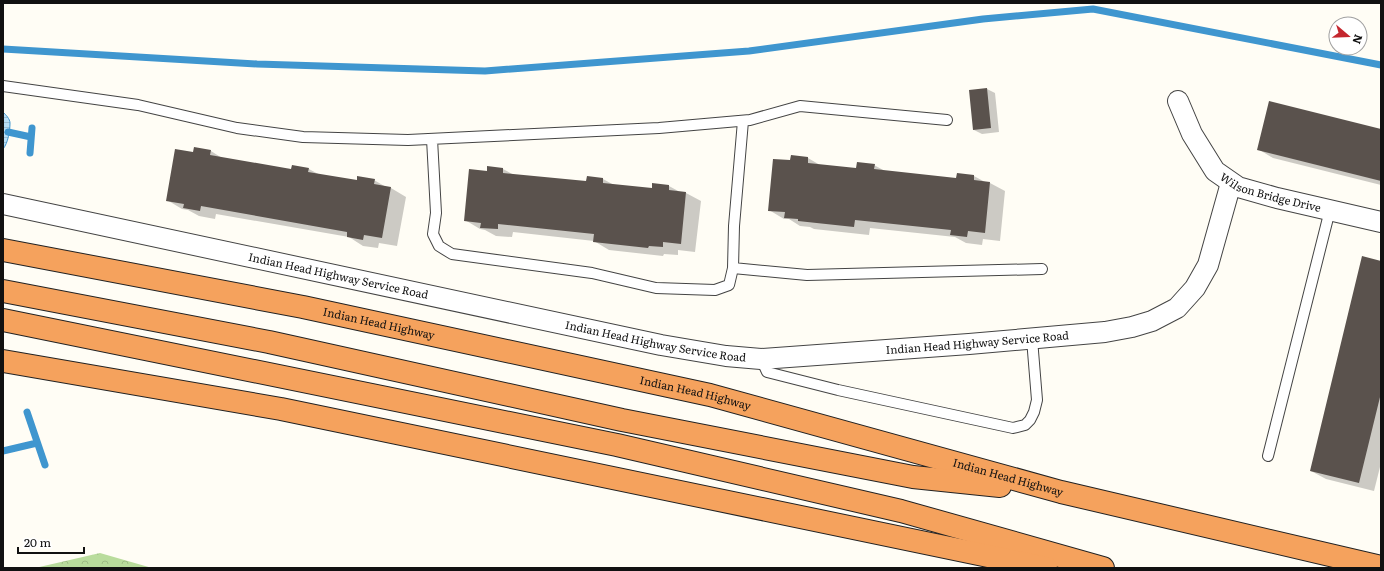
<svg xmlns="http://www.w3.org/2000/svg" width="1384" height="571" viewBox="0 0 1384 571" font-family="Literata,serif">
<defs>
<pattern id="forest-crowns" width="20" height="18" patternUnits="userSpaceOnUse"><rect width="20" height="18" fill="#b9dc9c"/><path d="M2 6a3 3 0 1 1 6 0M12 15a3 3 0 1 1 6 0" fill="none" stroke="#9ebc85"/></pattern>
<pattern id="water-rules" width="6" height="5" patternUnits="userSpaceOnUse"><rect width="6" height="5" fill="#b9e0f7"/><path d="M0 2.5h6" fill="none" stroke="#9ebfd3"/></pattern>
</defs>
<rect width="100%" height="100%" fill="#fffdf5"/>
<!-- forest -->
<path fill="url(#forest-crowns)" d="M100,553l52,15h-117z"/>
<!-- water -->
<path fill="url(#water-rules)" stroke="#3f96cf" d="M3,112c3,3 7,7 7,11 0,8 -2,20 -7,26z"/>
<!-- shadow -->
<path fill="#0003" d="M987,89l8,4 4,39 -17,2 -8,-4z
M1381,130v55l-108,-27 -15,-9z
M211,151l11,7 70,12 17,-1 11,6 38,6 16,-1 12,7 5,1 15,9 -9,49 -18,-3 -1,5 -15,-2 -14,-9 -133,-23 -1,5 -16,-3 -11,-6 -6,-1 -15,-9 27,-47z
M792,156l16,2 12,7 37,4 17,-4 11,6 72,8 1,-5 16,2 11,6 5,1 15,8 -5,50 -17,-2 -1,6 -16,-2 -11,-6 -85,-9 -1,7 -55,-6 -4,-2 -10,-1 -11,-7h-5l-15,-9 22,-48z
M503,169l11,6 73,7v-5l16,2 11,6 39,4v-5l16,2 11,6 6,1 15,8 -6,51 -17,-2v5l-14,-1 -1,2 -54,-6 -15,-9 -81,-9 -1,5 -16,-1 -11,-6 -5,-1 -15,-9 22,-48z
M1381,262v201l-7,28 -48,-12 -15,-8z"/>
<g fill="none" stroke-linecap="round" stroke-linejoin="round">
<!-- stream -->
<path stroke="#3f96cf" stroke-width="7" d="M3,49l254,15 228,7 264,-20 234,-32 110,-10 288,56
M8,132l23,5
M30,153l2,-25
M27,412l18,53
M3,451l34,-8"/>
</g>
<!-- building -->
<path fill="#5a524d" d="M987,88l4,40 -18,2 -4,-40z
M1269,101l112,28v52l-124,-31z
M194,147l17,3 -1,5 81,14 1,-4 17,3 -1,4 49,8v-4l18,3 -1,5 17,3 -9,51 -18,-3 -1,5 -16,-3v-5l-146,-26 -1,5 -17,-3 1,-4 -18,-3 9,-52 18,3z
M791,155l17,2v6l48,5 1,-6 18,2 -1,5 82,9 1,-5 17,2v5l16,2 -5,51 -17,-2 -1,6 -17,-2 1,-5 -96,-10 -1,7 -56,-6v-2l-14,-1 1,-6 -17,-1 5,-52 17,1z
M487,166l16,2v5l83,8 1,-5 16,2v5l49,5v-5l17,2v5l17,2 -5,52 -18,-2v5l-14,-1 -1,2 -55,-6 1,-8 -96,-10v5l-18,-1 1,-5 -17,-2 5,-52 18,2z
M1362,256l19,5v132l-22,90 -49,-12z"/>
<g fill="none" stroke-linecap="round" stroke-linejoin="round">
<!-- lane casing -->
<g stroke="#444" stroke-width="12">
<path id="lane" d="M3,86l135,19 99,23 66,9 105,3 251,-12 91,-8 50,-14 147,14
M432,139l4,74 -3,21 6,12 13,8 140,19 64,15 59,2 14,-5 4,-17 74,7 235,-6
M733,268l1,-42 9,-105
M761,359l6,13 71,18 175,38 12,-3 5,-5 4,-8 3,-12 -5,-61
M1268,456l62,-246"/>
</g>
<!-- street casing -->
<g stroke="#444" stroke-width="22">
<g id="street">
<path id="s1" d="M1178,101l14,33 23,37 23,16 39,11 104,24"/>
<path id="s2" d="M3,204l658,141 65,11 35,3 208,-15 136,-12 27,-5 20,-6 25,-13 18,-20 13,-23 23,-82"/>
</g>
</g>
<!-- highway casing -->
<g stroke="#222" stroke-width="24">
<g id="highway">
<path id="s3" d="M3,250l300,57 407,88 351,97 320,75"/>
<path d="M3,291l266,51 353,78 291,57 87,9"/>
<path d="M3,320l614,125 284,66 202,57"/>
<path d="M3,361l278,48 765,159"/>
</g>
</g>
<!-- lane -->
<use href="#lane" stroke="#fff" stroke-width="10"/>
<!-- street -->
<use href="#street" stroke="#fff" stroke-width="20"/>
<!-- highway -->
<use href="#highway" stroke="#f5a25d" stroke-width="22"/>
</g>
<g text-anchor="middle" stroke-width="4" stroke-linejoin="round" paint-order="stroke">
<!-- street labels -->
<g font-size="11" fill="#111" stroke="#fff">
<text dy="4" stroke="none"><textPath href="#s1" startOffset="140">Wilson Bridge Drive</textPath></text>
<text dy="4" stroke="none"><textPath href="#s2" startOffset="343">Indian Head Highway Service Road</textPath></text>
<text dy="4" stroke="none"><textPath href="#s3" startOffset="383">Indian Head Highway</textPath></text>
<text dy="4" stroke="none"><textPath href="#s2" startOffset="667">Indian Head Highway Service Road</textPath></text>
<text dy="4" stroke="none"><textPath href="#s2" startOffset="991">Indian Head Highway Service Road</textPath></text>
<text dy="4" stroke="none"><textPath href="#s3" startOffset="707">Indian Head Highway</textPath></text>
<text dy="4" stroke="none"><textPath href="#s3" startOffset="1031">Indian Head Highway</textPath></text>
</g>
</g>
<!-- border -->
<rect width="1384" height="571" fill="none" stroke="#111111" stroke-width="8"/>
<!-- north arrow -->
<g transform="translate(1348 36) rotate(109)"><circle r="19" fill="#ffffff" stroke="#a0a0a0"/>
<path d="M0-3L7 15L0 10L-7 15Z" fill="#c4262e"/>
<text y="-6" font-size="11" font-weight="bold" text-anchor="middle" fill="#111111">N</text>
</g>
<!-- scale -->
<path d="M18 547v6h66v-6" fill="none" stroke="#111111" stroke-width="2"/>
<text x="24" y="547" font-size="12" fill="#111111" stroke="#ffffff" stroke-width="3" paint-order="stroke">20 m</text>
</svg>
